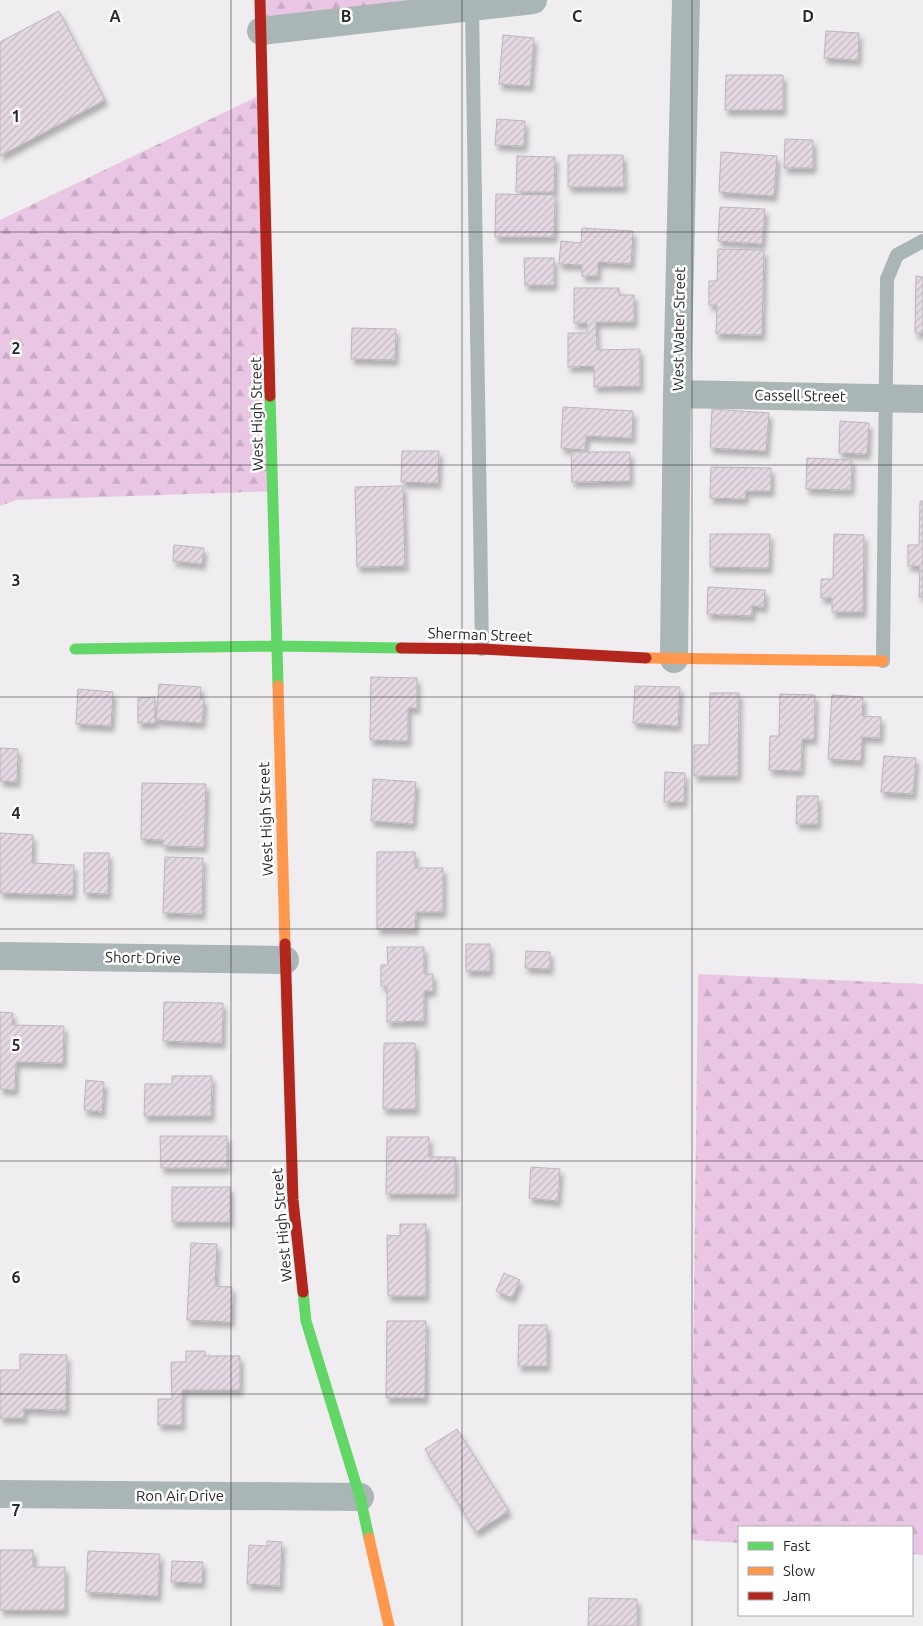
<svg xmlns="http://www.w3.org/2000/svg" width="923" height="1626" viewBox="0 0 923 1626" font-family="Ubuntu,sans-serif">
<defs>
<pattern id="forest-firs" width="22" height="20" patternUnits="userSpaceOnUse" patternTransform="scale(1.25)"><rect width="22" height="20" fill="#e9c7e4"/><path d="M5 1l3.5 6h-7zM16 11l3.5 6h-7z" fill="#c8abc4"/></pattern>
<pattern id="building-hatch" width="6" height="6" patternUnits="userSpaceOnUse" patternTransform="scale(1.25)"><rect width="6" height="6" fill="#e4d8e3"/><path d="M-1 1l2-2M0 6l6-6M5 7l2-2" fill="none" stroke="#c4b9c3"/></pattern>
<filter id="shadow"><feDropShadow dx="3" dy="5.5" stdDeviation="2.5" flood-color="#0004"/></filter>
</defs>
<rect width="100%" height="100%" fill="#efedef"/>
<!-- forest -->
<path fill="url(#forest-firs)" d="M260,0h212l-211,31z
M263,94l11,397 -258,9 -16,6v-286z
M698,974l225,10v571l-11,-1v-27h-173v16l-48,-3z"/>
<!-- building -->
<path fill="url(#building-hatch)" stroke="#b9b7b9" filter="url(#shadow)" d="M59,11l46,89 -105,56v-114z
M826,31l33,2 -1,27 -34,-2z
M503,35l31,3 -4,48 -31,-2z
M726,75h57v35h-58z
M497,119l28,2 -1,25 -29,-1z
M785,139l28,1v28h-29z
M721,152l56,4 -3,40 -55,-4z
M568,155h55l1,32h-56z
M517,156l38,1 -1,35h-38z
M496,194l59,1 -1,42h-59z
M720,207l45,2 -3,35 -44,-3z
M582,228l51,3 -2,33 -33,-2v14h-16v-11l-23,-1 2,-23 20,2z
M718,249l46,1 -2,85 -46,-1 1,-29h-8v-24h8z
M524,258h30v27h-29z
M916,276l7,1v56h-8z
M574,288h45v7h15v27h-38l1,28 43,-1v37l-46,1v-21l-26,1v-34h19v-10h-13z
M352,328l44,1 -1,31 -44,-1z
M563,407l70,4 -1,27 -46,-2 -1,14 -24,-2z
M712,409l57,4 -3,38 -56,-3z
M840,421l29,2 -2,31 -28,-1z
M402,451h37l-1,32 -37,-1z
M571,452h59v29l-58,1z
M807,458l45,2 -1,30 -45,-1z
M711,467l60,1v23h-25l-1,8 -35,-1z
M403,486l2,80 -48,1 -2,-80z
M920,501h3v96h-4l1,-31h-12v-21h11z
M710,534h60l-1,34 -59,-1z
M834,534l30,1 -1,77h-31v-14h-11v-19h12z
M174,545l30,3 -2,16 -29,-3z
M708,587l57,3 -1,17 -12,-1v10l-45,-2z
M371,677l46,1v30h-9v33l-38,-1z
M159,684l42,3 -1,12h4l-2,24 -46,-3z
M635,686l45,1 -2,39 -45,-3z
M78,689l35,3 -2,34 -35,-2z
M710,693h29l-1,83h-44v-31h15z
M780,694l35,1 -1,44h-12l-1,32 -32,-1 1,-34h9z
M832,695l31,2 -1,19 19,1 -1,21 -18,-1 -1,24 -33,-2z
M155,697v26h-17v-25z
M0,748l18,1 -1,33 -17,-1z
M884,756l32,2 -3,36 -32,-2z
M665,772l20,1 -1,29h-20z
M373,779l43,3 -3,42 -42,-3z
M142,783l64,1 -2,63 -41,-1v-6l-22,-1z
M797,796h21v28h-22z
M0,833l33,2 -1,28 42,2 -1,30 -73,-2z
M377,852h38v16h28v44h-27l-1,17h-38z
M84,853h25l-1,41 -24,-1z
M165,857l38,1 -1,56 -39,-1z
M466,944h24v27h-24z
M387,947h37v27h9v17h-9v30l-37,1v-36h-6v-21h7z
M526,951l24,1v17l-25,-1z
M164,1002l59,1 -1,40 -59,-2z
M0,1012l13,1 -1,12 52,1 -1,37 -47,-1 -1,28 -15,-1z
M384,1043h31l1,66h-33z
M172,1076h40l-1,40h-67l1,-32h27z
M86,1080l18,2 -2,30 -18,-2z
M160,1136h67v32h-66z
M387,1137h42v20h26v37h-69z
M531,1167l29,2 -2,32 -29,-3z
M172,1187h58v35h-58z
M400,1224h26v72h-38l-1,-61 13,1z
M191,1243l26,1 -2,42 17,1 -1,35 -44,-2z
M504,1273l16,7 -8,18 -16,-7z
M387,1321h39l-1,77h-39z
M519,1325h28v41h-29z
M186,1351h19v5h35v34h-58v35h-24v-26h14l-1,-37h15z
M20,1354l47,1 -1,55 -42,-1v9h-24v-48h20z
M457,1429l52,82 -33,21 -51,-83z
M267,1541l15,1 -2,44 -33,-2 2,-39 18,1z
M0,1550h33v17h32v43h-65z
M88,1551l72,3 -2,42 -72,-4z
M172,1561l31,1 -1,21 -31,-1z
M589,1598l48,1v27h-49z"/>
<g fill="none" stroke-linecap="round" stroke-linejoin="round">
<!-- lane -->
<path stroke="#a9b6b5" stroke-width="14" d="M472,7l10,642
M883,661l4,-382 10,-24 26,-14"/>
<!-- street -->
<path stroke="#a9b6b5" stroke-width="28" d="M261,31l272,-31
M677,394l246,5
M674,659l3,-265 9,-394
M0,956l285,4
M0,1494l360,3"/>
<!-- fast -->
<path stroke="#63d668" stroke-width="11" d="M270,396l8,290
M75,649l202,-3 124,2
M303,1292l3,29 54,176 9,41"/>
<!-- slow -->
<path stroke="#ff974d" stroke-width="11" d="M646,658l237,3
M278,686l7,258
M369,1538l20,88"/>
<!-- jam -->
<path stroke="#b3261e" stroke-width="11" d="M260,0l10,396
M401,648l81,1 164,9
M285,944l8,256 10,92"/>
</g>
<!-- grid -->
<path fill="none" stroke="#2b292b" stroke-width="1" stroke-opacity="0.55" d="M231,0v1626M462,0v1626M692,0v1626M0,232h923M0,465h923M0,697h923M0,929h923M0,1161h923M0,1394h923"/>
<g text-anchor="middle" stroke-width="5" stroke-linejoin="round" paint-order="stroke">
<!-- street labels -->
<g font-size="15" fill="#2b292b" stroke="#fff">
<text transform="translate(679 329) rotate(-89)" y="5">West Water Street</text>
<text transform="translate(800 396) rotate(1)" y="5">Cassell Street</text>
<text transform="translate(257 414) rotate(-91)" y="5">West High Street</text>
<text transform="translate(480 635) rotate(2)" y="5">Sherman Street</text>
<text transform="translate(266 819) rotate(-92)" y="5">West High Street</text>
<text transform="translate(143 958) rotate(1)" y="5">Short Drive</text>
<text transform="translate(282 1225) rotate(-95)" y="5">West High Street</text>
<text x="180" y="1501">Ron Air Drive</text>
</g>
</g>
<g font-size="16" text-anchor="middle" font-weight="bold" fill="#2b292b" stroke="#fff" stroke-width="5" stroke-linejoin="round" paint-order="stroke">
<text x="115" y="22">A</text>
<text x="346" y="22">B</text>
<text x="577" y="22">C</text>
<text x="808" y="22">D</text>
<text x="16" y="122">1</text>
<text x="16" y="354">2</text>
<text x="16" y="586">3</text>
<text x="16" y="819">4</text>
<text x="16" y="1051">5</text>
<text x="16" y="1283">6</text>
<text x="16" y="1516">7</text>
</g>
<!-- legend -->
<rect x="738" y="1526" width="175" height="90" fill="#ffffff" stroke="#aaa9aa"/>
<rect x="748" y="1542" width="25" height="8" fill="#63d668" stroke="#aaa9aa"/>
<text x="783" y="1551" font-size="15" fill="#2b292b">Fast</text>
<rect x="748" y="1567" width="25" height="8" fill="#ff974d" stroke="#aaa9aa"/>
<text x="783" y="1576" font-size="15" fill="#2b292b">Slow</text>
<rect x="748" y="1592" width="25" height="8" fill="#b3261e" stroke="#aaa9aa"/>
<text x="783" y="1601" font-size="15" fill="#2b292b">Jam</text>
</svg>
